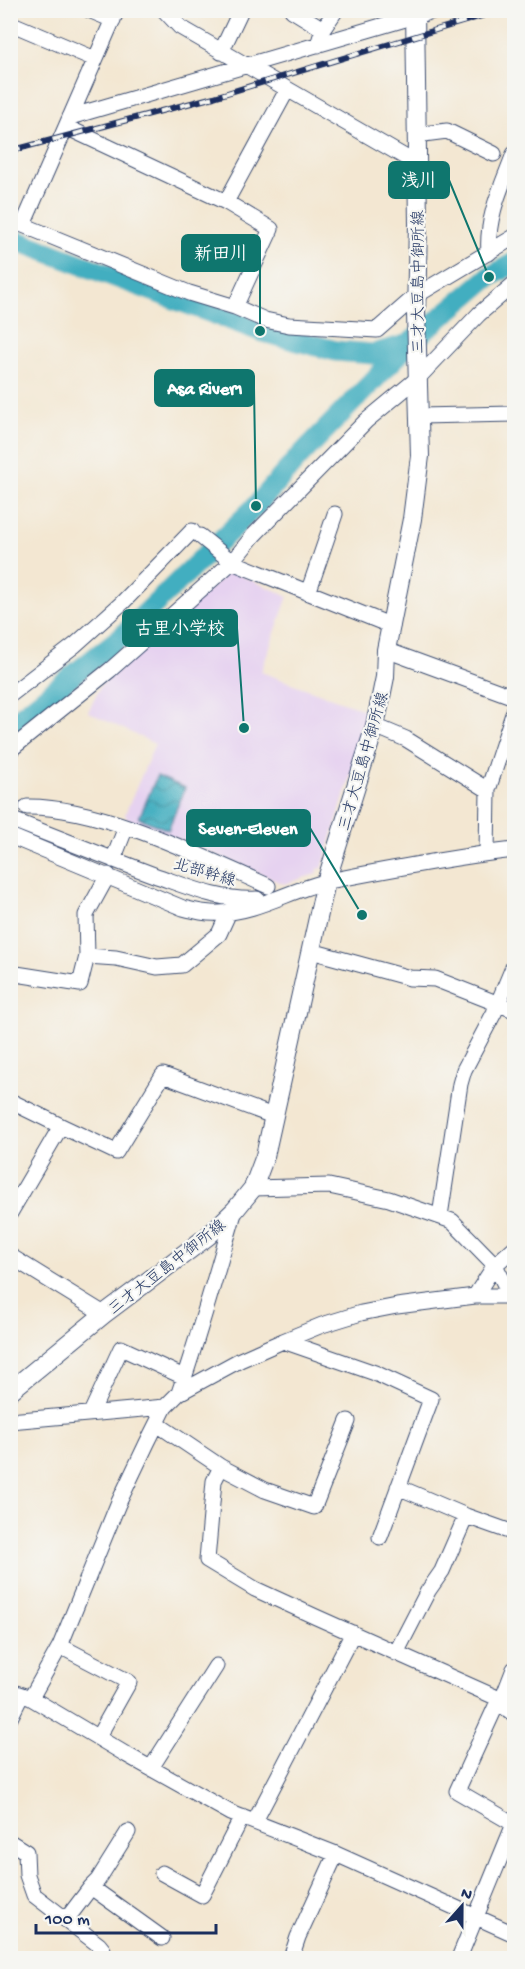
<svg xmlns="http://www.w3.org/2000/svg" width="525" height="1969" viewBox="0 0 525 1969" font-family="'Gochi Hand','Klee One',sans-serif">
<defs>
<pattern id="water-waves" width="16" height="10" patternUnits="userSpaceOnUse" patternTransform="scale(1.5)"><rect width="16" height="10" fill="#42aec0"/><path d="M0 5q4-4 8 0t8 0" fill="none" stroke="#368e9f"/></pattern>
</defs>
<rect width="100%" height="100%" fill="#f6f6f2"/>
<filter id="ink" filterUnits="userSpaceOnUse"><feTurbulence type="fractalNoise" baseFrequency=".0167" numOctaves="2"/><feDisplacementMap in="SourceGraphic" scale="12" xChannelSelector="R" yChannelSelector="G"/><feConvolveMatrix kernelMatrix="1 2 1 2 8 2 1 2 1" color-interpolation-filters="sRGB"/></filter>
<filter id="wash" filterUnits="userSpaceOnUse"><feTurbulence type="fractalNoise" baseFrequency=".008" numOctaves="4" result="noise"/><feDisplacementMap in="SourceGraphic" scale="24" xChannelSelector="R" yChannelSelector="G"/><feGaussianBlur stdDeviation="1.35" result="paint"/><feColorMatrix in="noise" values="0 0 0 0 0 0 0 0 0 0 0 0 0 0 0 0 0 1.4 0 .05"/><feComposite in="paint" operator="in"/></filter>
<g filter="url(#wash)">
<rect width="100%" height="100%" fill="#f3e7d2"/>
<!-- built -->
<path fill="#e6d2f0" d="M230,571l58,25 -27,76 109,40 -48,157 -4,-1 -2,6 -32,10 -95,-41 -62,-24 -2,-5 30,-70 -67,-32 13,-27z"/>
<!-- water -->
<path fill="url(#water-waves)" stroke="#2e6e8f" stroke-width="1.5" d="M157,776l28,12 -17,42 -29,-12z"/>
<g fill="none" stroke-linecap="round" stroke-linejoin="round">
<!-- river -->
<path stroke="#42aec0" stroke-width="21" d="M10,238l250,93 76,20 37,3 36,-10
M10,725l112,-89 134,-130 42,-48 112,-115 79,-66 25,-14"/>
</g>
</g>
<g filter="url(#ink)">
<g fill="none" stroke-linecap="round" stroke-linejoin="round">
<!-- minor casing -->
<g stroke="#3b4b6f" stroke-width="17">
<path id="minor" d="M89,10l24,10
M164,10l16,17 237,137
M292,10l31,19 -5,16
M10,23l85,36
M323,29l13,-19
M221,52l20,-42
M70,117l366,-107
M66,127l160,75 45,27 -36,78
M416,135l31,-4 47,23
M226,202l61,-112
M10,221l13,4 94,-215
M23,225l166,68 46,14 30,13 24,5 88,5 40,-35 97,-58
M489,253c-3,-36 13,-67 25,-99
M420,416l94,-2
M200,536l32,26 160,64
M308,593l27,-79
M386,650l128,47
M10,695l65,-50 47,-42 70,-72
M375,726l31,13 82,51
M10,750l100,-80 122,-108 22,-27 112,-114 52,-43 61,-64 35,-30
M27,807c74,-1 173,49 241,79
M10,819c48,19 96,38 144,56 35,12 65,26 103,24
M10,836l173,72c12,3 24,6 36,5 38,-1 73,-24 110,-32 61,-12 124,-24 185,-31
M487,853l1,-63 26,-79
M113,860l13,-33
M311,951l99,27 25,1 79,31
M87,956l-1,-41 22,-40
M10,973l70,11 7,-28 29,2 41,9 25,-2 37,-31 10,-22
M10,1101l51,25
M253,1188l76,-2 60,13 63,22 43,44 19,38
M10,1213l51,-87 55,26 47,-77 110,41
M440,1216l20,-132 4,-14 30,-57 20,-48
M10,1256l94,58
M475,1296l20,-31 19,-17
M283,1341l92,32 56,26 -51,138
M179,1393c21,-61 38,-122 56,-183
M91,1413l30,-65 63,29
M10,1421l155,-14
M157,1424l64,43 44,23 49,17 34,-86
M221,1467l-7,14 -7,79 48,29 61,28 186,83 5,9 7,5
M398,1487l68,29 48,17
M60,1646l69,36 -31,55
M396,1653l32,-62 14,-20 24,-55
M10,1691l21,7 96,57 104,58 105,41 178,80
M31,1698l29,-52 58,-142 29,-61 18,-36 14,-14 61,-33 43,-19 39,-16 39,-12 36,-7 78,-10h39
M10,1718l11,-22
M151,1768l65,-102
M255,1821l98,-188
M514,1824l-57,-33 38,-83 7,-8 12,-31
M10,1842l16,10 1,23 7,20 65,50 4,5 1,8
M162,1873l40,22 40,-78
M91,1887l7,-7 30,-48
M66,1920l25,-33 71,51
M291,1958l7,-21 38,-83
M459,1958l55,-134"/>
</g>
<!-- major casing -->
<g stroke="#3b4b6f" stroke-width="20">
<path id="major" d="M10,1391l94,-77 104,-78 27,-26 18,-22 12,-32 61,-274 49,-156 10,-49 1,-27 26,-131 8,-63 -4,-142 2,-90 -3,-214"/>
</g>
<!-- minor -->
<use href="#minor" stroke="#fff" stroke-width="15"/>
<!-- major -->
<use href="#major" stroke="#fff" stroke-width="18"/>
<!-- rail casing -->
<g stroke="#1b2f5e" stroke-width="6">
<path id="rail" d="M10,151l204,-54 288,-87"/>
</g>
<!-- rail -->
<use href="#rail" stroke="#f6f6f2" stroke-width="4" stroke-dasharray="11" stroke-linecap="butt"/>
</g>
</g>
<g text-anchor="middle" stroke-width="4.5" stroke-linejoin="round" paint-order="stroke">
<!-- street labels -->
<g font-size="16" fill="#1b2f5e" stroke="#f6f6f2">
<text transform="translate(417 282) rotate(-90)" y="6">三才大豆島中御所線</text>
<text transform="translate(362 761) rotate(-74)" y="6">三才大豆島中御所線</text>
<text transform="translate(205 871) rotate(16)" y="6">北部幹線</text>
<text transform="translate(166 1266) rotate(-38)" y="6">三才大豆島中御所線</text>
</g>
</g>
<!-- callouts -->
<path fill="none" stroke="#0f766e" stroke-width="2" d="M489 277L449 180M260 331L260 253M256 506L254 388M244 728L237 628M362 915L310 828"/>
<g fill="#0f766e" stroke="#f6f6f2" stroke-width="2">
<circle cx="489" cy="277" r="6"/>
<circle cx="260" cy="331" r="6"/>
<circle cx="256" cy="506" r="6"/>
<circle cx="244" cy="728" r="6"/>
<circle cx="362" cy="915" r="6"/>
</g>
<g fill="#0f766e" stroke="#0f766e" stroke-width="2">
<rect x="389" y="162" width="60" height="36" rx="6"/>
<rect x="182" y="235" width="78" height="36" rx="6"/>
<rect x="155" y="370" width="99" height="36" rx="6"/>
<rect x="123" y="610" width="114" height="36" rx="6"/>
<rect x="187" y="810" width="123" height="36" rx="6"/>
</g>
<g font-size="18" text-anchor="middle" font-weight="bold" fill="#fff">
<text x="419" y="186">浅川</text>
<text x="221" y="259">新田川</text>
<text x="205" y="394">Asa River1</text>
<text x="180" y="634">古里小学校</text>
<text x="248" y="834">Seven-Eleven</text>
</g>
<!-- margin -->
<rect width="525" height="1969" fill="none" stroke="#f6f6f2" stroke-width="36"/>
<!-- north arrow -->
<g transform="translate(462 1906) rotate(21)" stroke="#f6f6f2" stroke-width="4.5" paint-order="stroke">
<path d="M0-4.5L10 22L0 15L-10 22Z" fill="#1b2f5e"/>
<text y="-9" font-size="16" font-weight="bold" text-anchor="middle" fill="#1b2f5e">N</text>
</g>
<!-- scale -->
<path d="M36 1924v9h180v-9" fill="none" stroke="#1b2f5e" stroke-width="3"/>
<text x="45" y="1924" font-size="18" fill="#1b2f5e" stroke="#f6f6f2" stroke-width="4.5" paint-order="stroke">100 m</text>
</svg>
